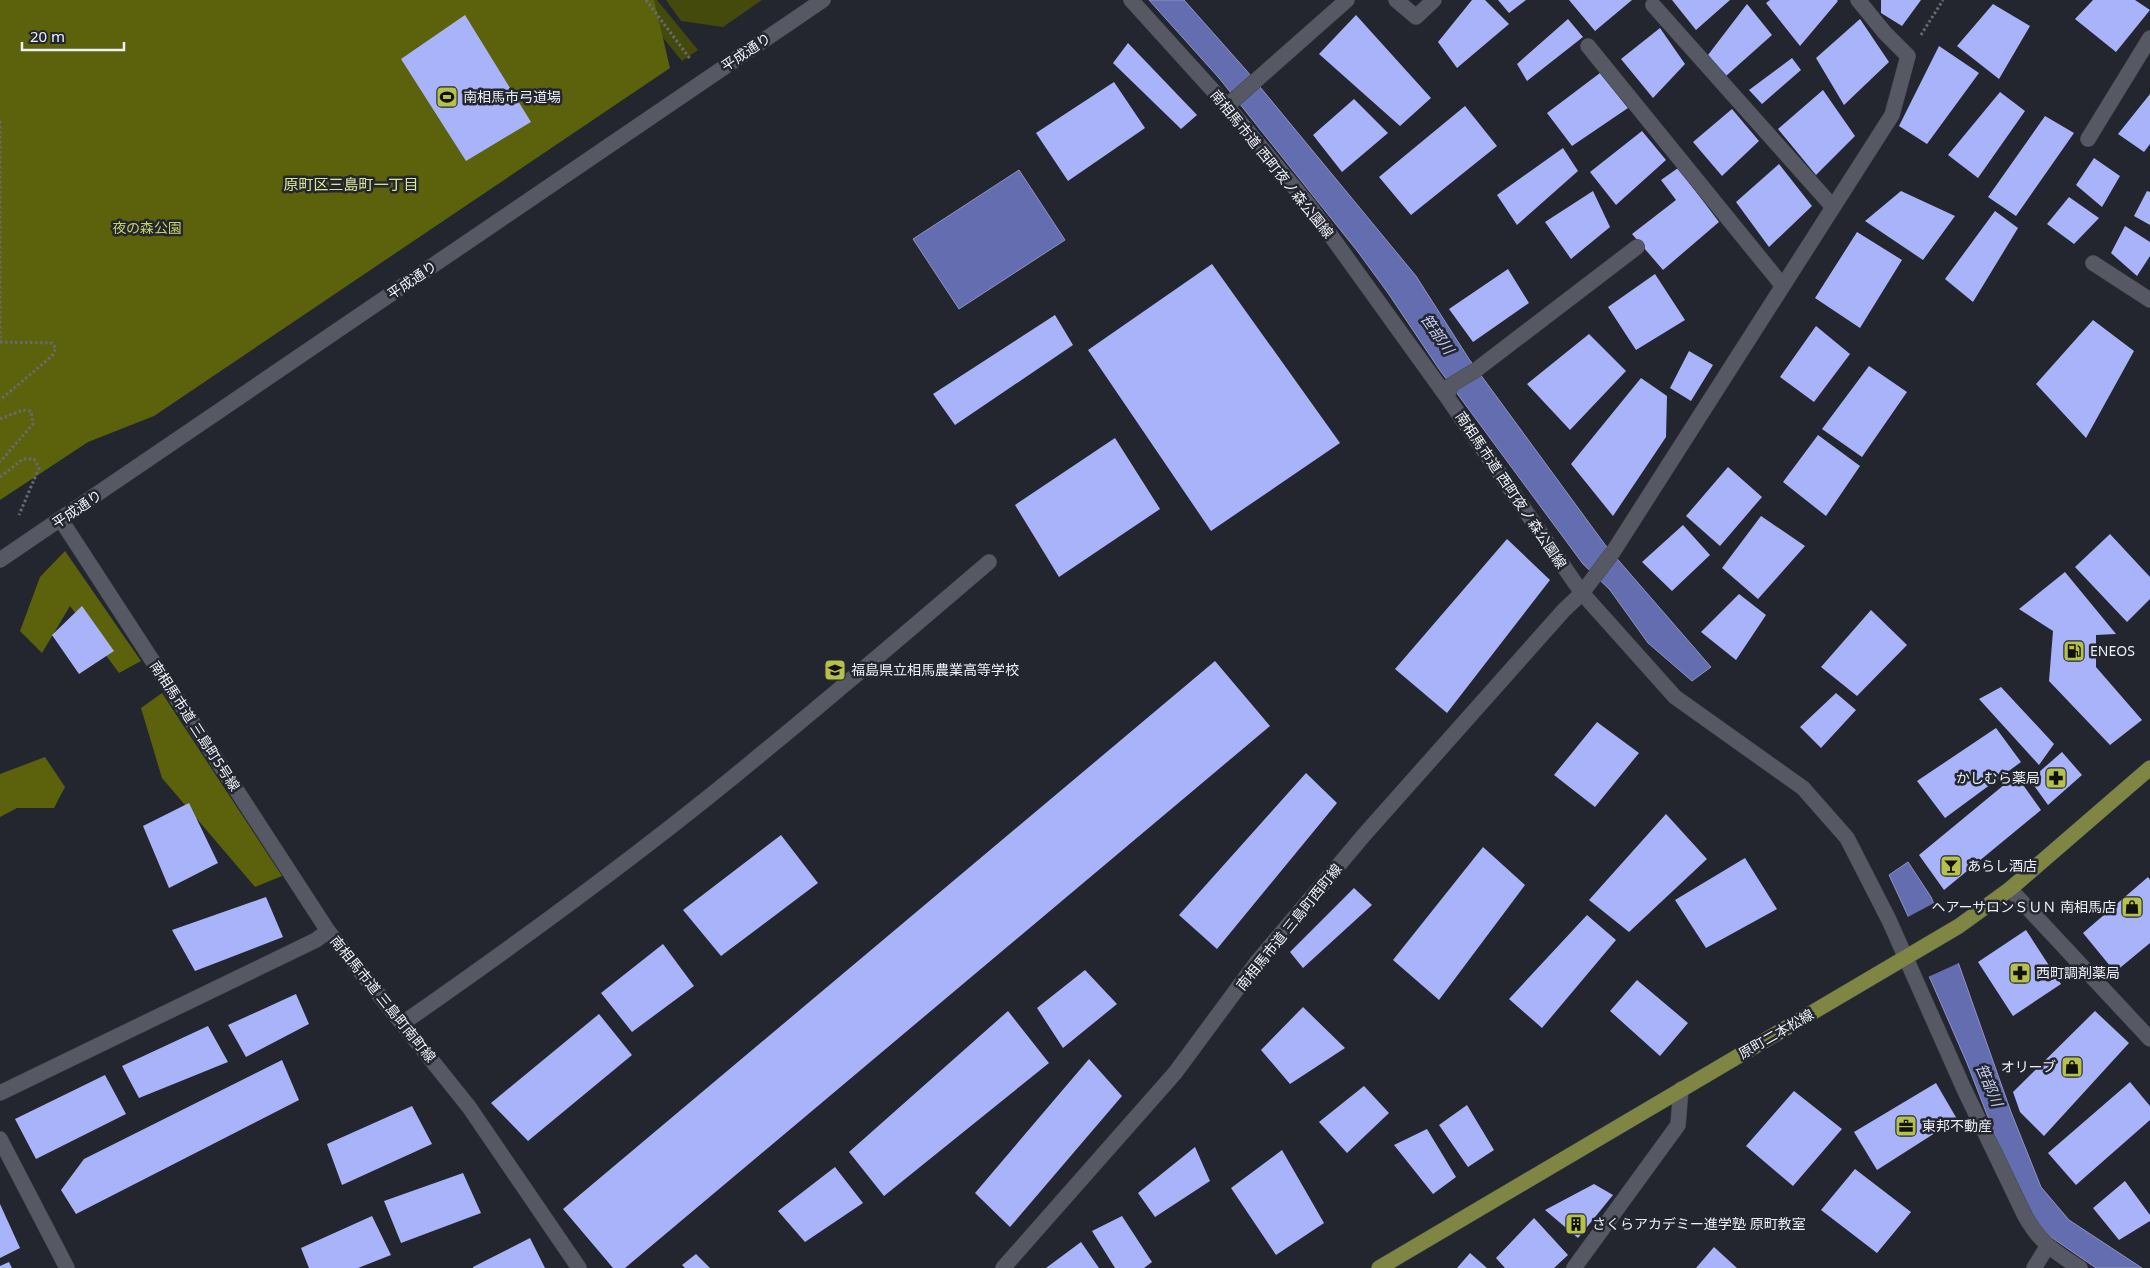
<svg xmlns="http://www.w3.org/2000/svg" width="2150" height="1268" viewBox="0 0 2150 1268" font-family="'Noto Sans','Noto Sans JP',sans-serif">
<rect width="100%" height="100%" fill="#24262f"/>
<!-- green -->
<path fill="#44490c" d="M632,0h25l41,50 -16,11z
M666,0h96l-39,27 -42,-6z"/>
<!-- forest -->
<path fill="#5b620b" d="M0,0h654l16,68 -516,348 -66,26 -88,58z
M65,551l76,110 -22,12 -49,-67 -28,47 -22,-22 20,-54z
M162,693l120,183 -27,11 -93,-109 -21,-70z
M45,757l20,30 -11,21h-37l-17,9v-43z"/>
<!-- water -->
<path fill="#646daf" stroke="#8d94c4" d="M1149,0h35l62,70 170,206 53,83 137,187 105,121 -19,14 -44,-38 -38,-53 -27,-26 -144,-195 -51,-76 -30,-41 -139,-174z
M1019,170l46,70 -106,69 -46,-70z
M1908,862l23,35 27,65 53,150 30,75 28,33 73,48h-46l-48,-33 -20,-23 -16,-33 -45,-116 -38,-87 -14,-45 -26,-56z"/>
<!-- pier -->
<path fill="#24262f" d="M1936,902l25,60 -33,15 -22,-59z"/>
<!-- building -->
<path fill="#a8b3fa" d="M1472,0h13l24,24 -52,44 -19,-26z
M1498,0h28l-17,13z
M1569,0h63l-37,31z
M1672,0h58l-34,30z
M1770,0h67l1,1 -38,45 -34,-43z
M1881,0h40l-19,26 -21,-13z
M2093,0h42l15,10 -34,42 -41,-33z
M1747,4l25,31 -46,41 -18,-21z
M1993,4l37,22 -31,53 -42,-33z
M465,15l66,107 -65,39 -65,-102z
M1356,15l75,83 -31,28 -81,-72z
M1568,19l15,18 -56,44 -10,-17z
M1860,19l29,43 -45,43 -28,-47z
M1660,28l25,36 -32,34 -32,-39z
M1128,43l69,72 -16,14 -68,-66z
M1939,46l40,27 -52,71 -28,-18z
M1792,58l9,12 -39,34 -13,-14z
M1600,73l28,35 -56,38 -25,-33z
M1114,82l31,46 -77,53 -32,-48z
M1823,90l32,46 -39,39 -38,-46z
M2000,92l25,19 -47,67 -30,-23z
M2150,94v50l-6,8 -26,-18z
M1354,99l34,34 -46,39 -29,-37z
M1465,106l32,40 -86,69 -32,-38z
M1732,109l27,32 -37,35 -29,-34z
M2045,116l29,17 -58,83 -28,-19z
M1642,131l24,29 -50,45 -26,-33z
M1563,148l15,23 -61,54 -20,-30z
M2094,158l26,18 -18,31 -26,-22z
M1779,164l33,42 -43,41 -33,-45z
M1678,168l41,54 -56,48 -31,-36 44,-34 -15,-20z
M1593,191l17,36 -39,32 -26,-37z
M1901,191l54,25 -32,44 -58,-39z
M2147,191l3,1v33l-16,-9z
M2069,197l30,21 -25,26 -27,-20z
M1995,211l23,17 -45,74 -28,-23z
M2125,226l25,16v14l-13,20 -26,-23z
M1857,232l45,28 -42,68 -45,-30z
M1212,264l128,179 -129,88 -123,-181z
M1508,269l21,34 -56,39 -24,-33z
M1655,274l30,46 -49,30 -28,-43z
M1055,315l18,30 -118,80 -22,-31z
M2093,320l41,31 -48,87 -50,-54z
M1816,326l34,28 -36,48 -34,-25z
M1589,334l37,37 -56,59 -43,-46z
M1689,351l24,14 -22,36 -21,-13z
M1869,366l38,26 -45,65 -40,-28z
M1641,378l26,18 -1,41 -53,79 -42,-52z
M1818,435l42,31 -34,50 -43,-34z
M1115,438l45,71 -101,68 -44,-72z
M1728,467l34,30 -42,49 -34,-30z
M1761,516l44,30 -47,53 -36,-31z
M1683,525l27,30 -38,36 -30,-29z
M2110,534l40,43v22l-23,23 -52,-55z
M1507,539l43,41 -103,133 -52,-44z
M2065,572l51,62 -20,1v32l46,53 -32,25 -61,-64 4,-50 -34,-22z
M1739,594l27,21 -30,45 -35,-28z
M82,606l32,45 -35,23 -27,-39z
M1871,610l36,35 -50,51 -36,-29z
M1215,661l55,65 -645,542h-12l-50,-59z
M2001,687l53,57 -15,21 -60,-66z
M1836,693l20,17 -35,38 -21,-21z
M1597,722l42,31 -44,54 -41,-32z
M1996,728l25,34 -76,56 -28,-37z
M2062,752l20,23 -34,30 -18,-25z
M1306,773l31,30 -120,146 -38,-34z
M2016,775l25,35 -97,80 -25,-35z
M189,803l29,60 -49,25 -26,-62z
M1666,814l41,45 -78,73 -40,-32z
M781,835l37,48 -97,73 -38,-46z
M1483,847l42,38 -86,115 -46,-40z
M1745,858l32,51 -71,39 -31,-48z
M2148,877l2,3v63l-35,29 -32,-39z
M1354,888l18,17 -69,63 -13,-16z
M266,897l17,40 -88,34 -23,-41z
M1587,915l29,25 -74,88 -33,-29z
M2026,930l35,54 -48,32 -35,-54z
M663,944l31,42 -62,46 -31,-39z
M1085,970l32,34 -54,44 -26,-40z
M1637,980l51,43 -28,33 -50,-45z
M296,994l13,30 -63,33 -18,-32z
M1303,1007l42,41 -55,36 -29,-34z
M1008,1011l41,52 -165,133 -35,-44z
M2095,1011l34,32 -85,93 -24,-24 -7,-20z
M599,1014l33,41 -104,86 -37,-38z
M208,1026l20,36 -89,36 -17,-32z
M1089,1059l33,37 -112,131 -35,-34z
M282,1060l17,40 -223,114 -15,-24 23,-31z
M105,1075l21,39 -90,45 -21,-40z
M2130,1082l20,24v14l-74,65 -28,-32z
M1936,1083l21,36 -80,51 -23,-38z
M1364,1086l25,27 -42,40 -28,-31z
M1794,1091l48,38 -49,57 -47,-40z
M1467,1105l27,45 -26,17 -29,-42z
M412,1106l20,38 -90,41 -15,-41z
M1427,1129l29,48 -23,17 -39,-49z
M1195,1147l15,34 -55,36 -17,-24z
M1282,1150l42,73 -48,32 -45,-67z
M835,1167l28,36 -58,39 -27,-31z
M1855,1169l56,43 -34,41 -56,-43z
M463,1173l18,40 -80,30 -17,-42z
M2125,1181l25,34v6l-31,19 -26,-32z
M1594,1184l19,11 -35,43 -33,-28z
M0,1204l20,44 -20,10z
M372,1216l19,39 -33,13h-49l-8,-20z
M1122,1216l30,46 -8,6h-29l-23,-37z
M1534,1218l34,37 -14,13h-49l-9,-10z
M530,1238l15,30h-72v-1z
M1081,1242l18,26h-53z
M1714,1247l23,21h-41z
M1470,1253l17,15h-30z
M696,1254l14,14h-25l-3,-3z
M9,1262l3,6h-12v-2z"/>
<g fill="none" stroke-linecap="round" stroke-linejoin="round">
<!-- minor casing -->
<g stroke="#43454c" stroke-width="16">
<path id="minor" d="M1131,0l96,106 81,98 139,193 135,196 93,104 128,91 44,50 42,82 75,169 61,127c16,28 29,35 55,52
M1396,0l20,17 18,-17
M1653,5l180,202
M1588,46l194,239
M1227,106l120,-106
M2088,139l62,-101
M2093,263l57,37
M1447,397l4,-12 25,-15 161,-123
M61,520l267,411
M0,560l823,-560
M2010,889l140,150
M403,1023c122,-85 243,-173 357,-268 77,-63 153,-128 229,-193
M0,1093l316,-153 12,-9 141,176 110,161
M0,1139l67,129
M1003,1268l172,-195 82,-111 107,-127 200,-225 18,-17 31,-41 279,-437 16,-59 -23,-23 -27,-33
M1574,1268l104,-143 3,-36
M2034,1268l13,-21"/>
</g>
<!-- major casing -->
<g stroke="#43454c" stroke-width="16">
<path id="major" d="M1379,1268l580,-342 51,-37 140,-121"/>
</g>
<!-- path -->
<path stroke="#686a72" stroke-width="3" stroke-dasharray="2.5 2.5" stroke-linecap="butt" d="M646,0l45,60
M1921,35l22,-35
M0,121v221
M0,342l52,1 4,5 -4,8 -52,44
M0,419l23,-9 8,1 2,13 -33,38
M0,477l23,-18h11l5,9 -20,47"/>
<!-- minor -->
<use href="#minor" stroke="#565863" stroke-width="15"/>
<!-- major -->
<use href="#major" stroke="#7f8643" stroke-width="15"/>
</g>
<!-- icons -->
<defs>
<g id="stadium-square" transform="scale(1.125)"><rect x="-9" y="-9" width="18" height="18" rx="4" fill="#b6c149" stroke="#24262f"/><path d="M0-5a6.5 5 0 1 0 0 10a6.5 5 0 1 0 0-10ZM-3.5-1.8h7v3.6h-7Z" fill="#111"/></g>
<g id="fuel-square" transform="scale(1.125)"><rect x="-9" y="-9" width="18" height="18" rx="4" fill="#b6c149" stroke="#24262f"/><path d="M-5.5-6h7V0h2V4h1.3V-2.5L3-4.5l.8-.8L6-3V5H2.5V1h-1V6h-7ZM-4.2-4.7v3.2H.2V-4.7Z" fill="#111"/></g>
<g id="school-square" transform="scale(1.125)"><rect x="-9" y="-9" width="18" height="18" rx="4" fill="#b6c149" stroke="#24262f"/><path d="M0-5L7-2L0 1L-7-2ZM-4 1L0 2.5L4 1V4Q0 6-4 4Z" fill="#111"/></g>
<g id="pharmacy-square" transform="scale(1.125)"><rect x="-9" y="-9" width="18" height="18" rx="4" fill="#b6c149" stroke="#24262f"/><path d="M-2-6h4v4h4v4h-4v4h-4v-4h-4v-4h4Z" fill="#111"/></g>
<g id="bar-square" transform="scale(1.125)"><rect x="-9" y="-9" width="18" height="18" rx="4" fill="#b6c149" stroke="#24262f"/><path d="M-6-5H6L.8 .8V4.5H3.5V6h-7V4.5H-.8V.8Z" fill="#111"/></g>
<g id="shop-square" transform="scale(1.125)"><rect x="-9" y="-9" width="18" height="18" rx="4" fill="#b6c149" stroke="#24262f"/><path d="M-5-2.5h2.3a2.7 3.5 0 0 1 5.4 0H5L5.5 6h-11ZM-1.5-2.5h3a1.5 2.3 0 0 0-3 0Z" fill="#111"/></g>
<g id="office-square" transform="scale(1.125)"><rect x="-9" y="-9" width="18" height="18" rx="4" fill="#b6c149" stroke="#24262f"/><path d="M-6-3h4V-5.5h4V-3h4V5H-6ZM-1-4.5V-3h2v-1.5ZM-6 0V1H6V0Z" fill="#111"/></g>
<g id="building-square" transform="scale(1.125)"><rect x="-9" y="-9" width="18" height="18" rx="4" fill="#b6c149" stroke="#24262f"/><path d="M-4-6H4V6H1V3H-1V6H-4ZM-2.5-4.3h1.7v1.8h-1.7ZM.8-4.3h1.7v1.8H.8ZM-2.5-1h1.7V.8h-1.7ZM.8-1h1.7V.8H.8Z" fill="#111"/></g>
</defs>
<g fill-rule="evenodd">
<use href="#stadium-square" x="447" y="97"/>
<use href="#fuel-square" x="2074" y="651"/>
<use href="#school-square" x="835" y="670"/>
<use href="#pharmacy-square" x="2056" y="778"/>
<use href="#bar-square" x="1951" y="866"/>
<use href="#shop-square" x="2132" y="907"/>
<use href="#pharmacy-square" x="2020" y="973"/>
<use href="#shop-square" x="2072" y="1067"/>
<use href="#office-square" x="1906" y="1126"/>
<use href="#building-square" x="1576" y="1224"/>
</g>
<g text-anchor="middle" stroke-width="5" stroke-linejoin="round" paint-order="stroke">
<!-- street labels -->
<g font-size="14" fill="#edeff5" stroke="#24262f">
<text transform="translate(746 52) rotate(-34)" y="5">平成通り</text>
<text transform="translate(1272 164) rotate(51)" y="5">南相馬市道 西町夜ノ森公園線</text>
<text transform="translate(412 280) rotate(-34)" y="5">平成通り</text>
<text transform="translate(1511 490) rotate(56)" y="5">南相馬市道 西町夜ノ森公園線</text>
<text transform="translate(77 509) rotate(-34)" y="5">平成通り</text>
<text transform="translate(195 726) rotate(57)" y="5">南相馬市道 三島町5号線</text>
<text transform="translate(1289 927) rotate(-51)" y="5">南相馬市道 三島町西町線</text>
<text transform="translate(383 999) rotate(51)" y="5">南相馬市道 三島町南町線</text>
<text transform="translate(1776 1034) rotate(-30)" y="5">原町二本松線</text>
</g>
<!-- poi labels -->
<g font-size="14" fill="#edeff5" stroke="#24262f" text-anchor="start">
<text x="463" y="102">南相馬市弓道場</text>
<text x="2090" y="656">ENEOS</text>
<text x="851" y="675">福島県立相馬農業高等学校</text>
<text x="2040" y="783" text-anchor="end">かしむら薬局</text>
<text x="1967" y="871">あらし酒店</text>
<text x="2116" y="912" text-anchor="end">ヘアーサロンＳＵＮ 南相馬店</text>
<text x="2036" y="978">西町調剤薬局</text>
<text x="2056" y="1072" text-anchor="end">オリーブ</text>
<text x="1922" y="1131">東邦不動産</text>
<text x="1592" y="1229">さくらアカデミー進学塾 原町教室</text>
</g>
<!-- park labels -->
<g font-size="14" fill="#c6d167" stroke="#24262f">
<text x="147" y="233">夜の森公園</text>
</g>
<!-- neighbourhood labels -->
<g font-size="15" fill="#dce698" stroke="#24262f">
<text x="351" y="190">原町区三島町一丁目</text>
</g>
<!-- water labels -->
<g font-size="15" font-style="italic" fill="#c4cbf1" stroke="#24262f">
<text transform="translate(1437 334) rotate(55)" y="5">笹部川</text>
<text transform="translate(1989 1085) rotate(67)" y="5">笹部川</text>
</g>
</g>
<!-- scale -->
<path d="M22 42v8h102v-8" fill="none" stroke="#edeff5" stroke-width="2.5"/>
<text x="30" y="42" font-size="15" fill="#edeff5" stroke="#24262f" stroke-width="4" paint-order="stroke">20 m</text>
</svg>
